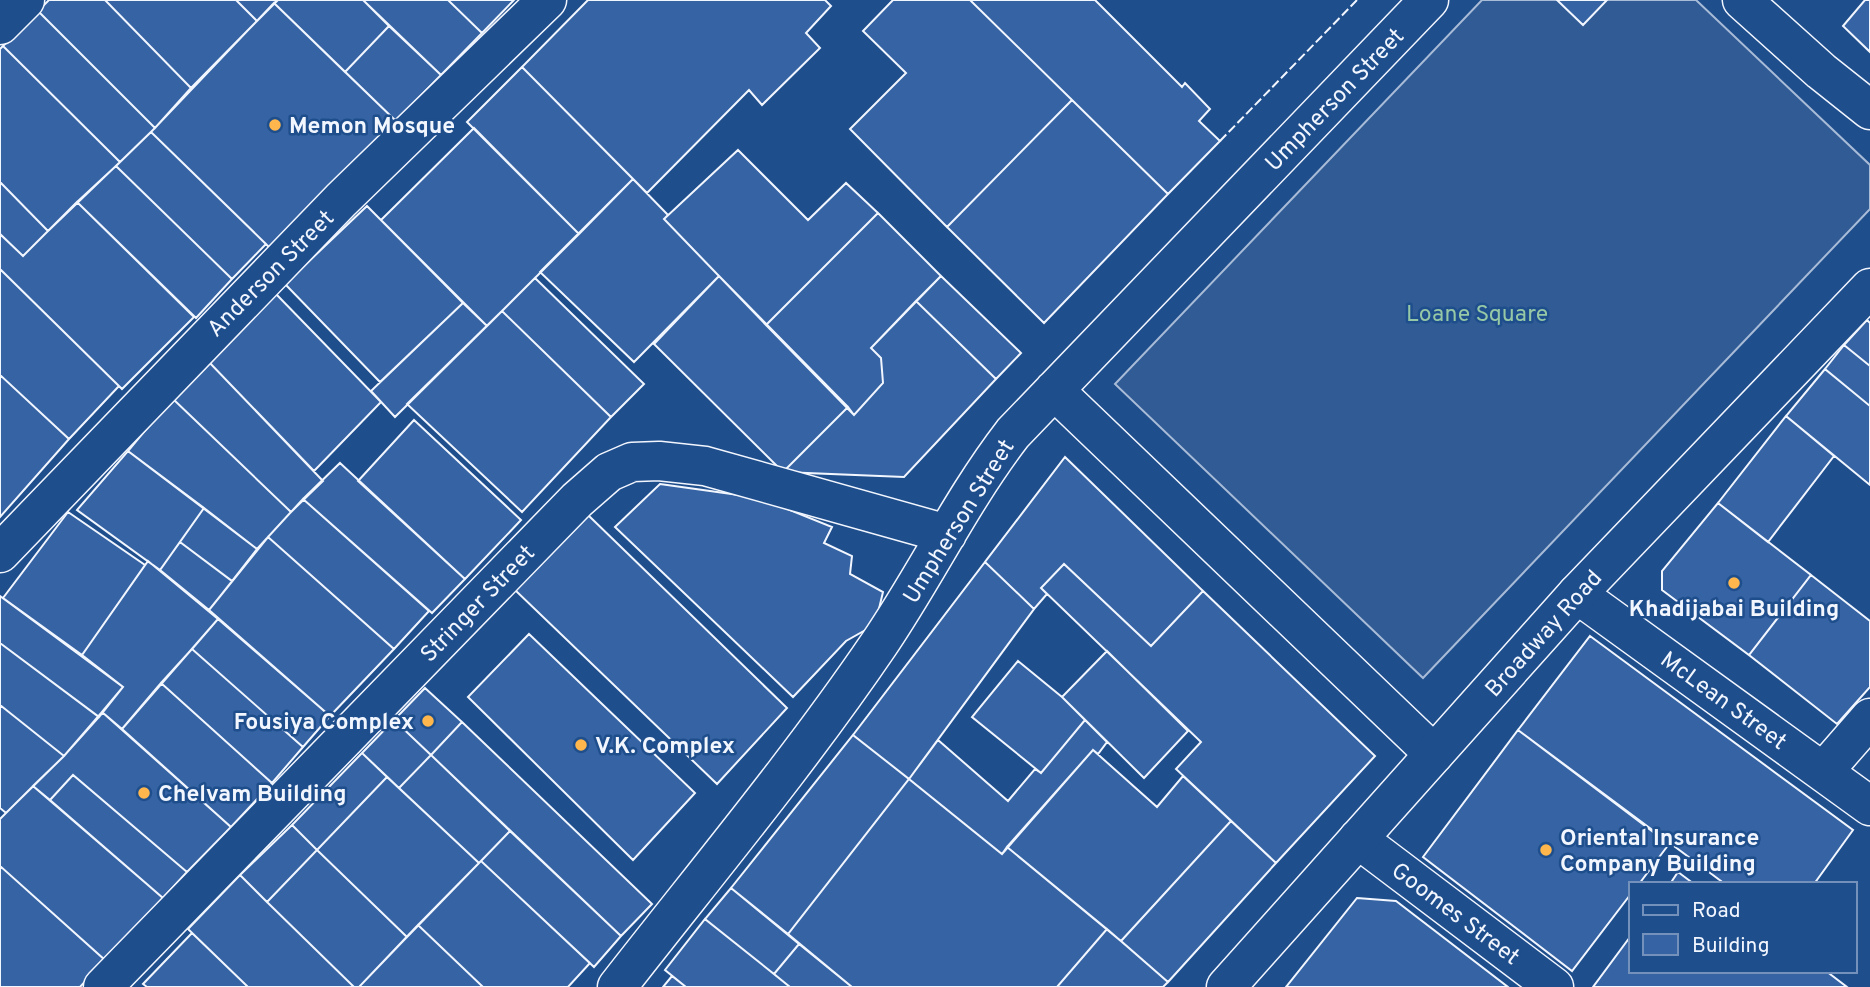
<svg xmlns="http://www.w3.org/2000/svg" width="1870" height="987" viewBox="0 0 1870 987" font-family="Overpass,sans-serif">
<rect width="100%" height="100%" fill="#1f4e8c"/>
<!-- built -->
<path fill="#305b95" stroke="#a8bbd7" stroke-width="2" d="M1482,0h214l174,165v44l-447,469 -308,-294z"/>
<!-- building -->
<path fill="#3563a3" stroke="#f2f6ff" stroke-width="2" d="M49,0h56l86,88 -36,40 -117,-117z
M105,0h131l21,21 -66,67z
M236,0h42l-21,21z
M278,0h85l26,26 -44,46 -71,-69z
M363,0h85l34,33 -41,42z
M448,0h66l-32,33z
M588,0h237l6,6 -25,27 14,15 -58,57 -13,-15 -102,103 -125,-126z
M893,0h77l102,100 -125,127 -97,-98 56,-56 -43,-42z
M970,0h125l87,87 3,-4 25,26 -11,12 21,20 -52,53z
M1557,0h50l-24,25z
M1865,0h5v52l-27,-26z
M274,3l122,118 -125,128 -120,-117z
M38,11l117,117 -35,34 -117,-116z
M389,26l52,49 -45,46 -51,-49z
M3,46l117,116 -72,69 -48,-49v-133z
M522,67l111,112 -54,55 -112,-112z
M1072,100l96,94 -124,129 -97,-96z
M474,128l105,106 -92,92 -106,-106z
M151,132l115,112 -34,35 -116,-113z
M738,150l70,70 38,-37 32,30 -112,112 -102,-106z
M116,166l116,113 -36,39 -119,-116z
M633,179l35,36 -4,4 55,57 -85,86 -94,-90z
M0,182l48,49 -25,25 -23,-22z
M77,202l117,115 -72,72 -122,-120v-35l23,22z
M367,206l96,97 -83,79 -95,-98z
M878,213l63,63 -70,72 10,10 2,25 -29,32 -88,-90z
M0,269l119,117 -50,53 -69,-64z
M719,276l129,131 -65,65 -129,-128z
M941,276l80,77 -25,26 -80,-78z
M535,278l109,106 -33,33 -109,-106z
M276,294l105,108 -67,69 -107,-111z
M916,301l80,78 -92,98 -121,-5 65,-65 6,8 29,-32 -2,-25 -10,-10z
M463,303l24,23 -92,91 -24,-26z
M502,311l109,106 -89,95 -115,-108z
M1867,320l3,3v43l-26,-21z
M1844,345l26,21v40l-45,-37z
M207,360l116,121 -32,31 -119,-114z
M1825,369l45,37v79l-84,-69z
M0,375l69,64 -69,78z
M172,398l119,114 -34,37 -129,-98z
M1786,416l48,40 -66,86 -50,-39z
M414,420l107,100 -56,59 -107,-98z
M128,451l76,57 -44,62 -83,-60z
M1065,457l138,134 -52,55 -87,-82 -23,24 6,6 -13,15 -49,-47z
M340,463l125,116 -33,34 -129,-114z
M660,484l100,14 72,29 -8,16 28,13 -2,18 33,18 -6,25 -8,11 -23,13 -53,56 -178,-170z
M303,499l126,112 -35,38 -126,-112z
M1718,503l93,72 -62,80 -87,-65v-19z
M204,508l53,41 -25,32 -52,-39z
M68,512l77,53 -63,90 -79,-57z
M588,515l199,193 -70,76 -202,-194z
M268,537l126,112 -64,67 -121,-106z
M180,542l52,39 -23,29 -49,-40z
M148,561l70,58 -96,110 -20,-17 21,-25 -41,-32z
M985,562l49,47 -125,170 -56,-44z
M1064,564l87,82 52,-55 172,165 -99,107 -100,-94 25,-27 -160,-154z
M1811,575l59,46v66l-33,37 -88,-69z
M0,596l123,91 -24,30 -99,-74z
M218,619l112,97 -27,31 -111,-98z
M529,634l166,159 -62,67 -165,-163z
M1590,636l263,194 -39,54h-89l-207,-154z
M0,643l99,74 -35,39 -64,-51z
M192,649l111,98 -31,36 -111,-100z
M1107,651l81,80 -44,47 -82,-81z
M1018,661l44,36 23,23 -44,53 -69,-56z
M161,683l111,100 -41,44 -109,-98z
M425,688l37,34 -31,33 -37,-35z
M0,705l64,51 -58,57 -6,-5z
M102,712l129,115 -44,45 -114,-97 -23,25 -17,-14 31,-30z
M394,720l37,35 -32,33 -37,-35z
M1085,720l22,22 -9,12 -5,-4 -91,104 -93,-75 29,-39 70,61 27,-32 6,4z
M462,722l190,182 -31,32 -190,-181z
M1518,730l151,114 -30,40h-9v11l-58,76 -149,-114z
M853,735l56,44 -121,155 -57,-46z
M1093,750l64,57 26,-31 48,45 -110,120 -114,-94z
M362,753l25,24 -70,73 -25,-25z
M431,755l79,76 -31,32 -80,-75z
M73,775l114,97 -24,26 -113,-98z
M387,777l92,86 -72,74 -90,-87z
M909,779l93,75 5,-7 100,82 -50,58h-205l-64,-53z
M33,786l130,112 -58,62 -105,-94v-47z
M1231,821l45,42 -108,119 -47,-41z
M292,825l25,25 -50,52 -27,-27z
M510,831l111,105 -27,31 -113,-106z
M317,850l90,87 -48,50h-5l-87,-85z
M481,861l109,102 -22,24h-85l-65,-62z
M0,866l105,94 -25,27h-80z
M1678,872l16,12h-24z
M240,875l27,27 87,85h-106l-60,-58z
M731,888l68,56 -25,30 -69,-55z
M1357,898l39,3 112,86h-222z
M705,919l69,55 16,13h-104l-21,-17z
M418,925l65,62h-124z
M1107,929l61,53 -5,5h-106z
M192,933l56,54h-101l-4,-3z
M1630,937v34h196l21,16h-254z
M799,944l53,43h-62l-16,-13z
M672,976l14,11h-23z"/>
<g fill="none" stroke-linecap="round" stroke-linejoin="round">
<!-- street casing -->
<g stroke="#f2f6ff" stroke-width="41">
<path id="street" d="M0,25l25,-25
M1054,390l380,364
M0,553l341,-353 206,-200
M1577,594l293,212
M1823,772l47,-54
M1358,839l196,148
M103,987l474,-487 32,-28 23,-10 27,-1 46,5 242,68
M617,987c88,-113 181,-224 262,-343 47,-69 83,-145 134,-211l416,-433"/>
</g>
<!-- secondary casing -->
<g stroke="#f2f6ff" stroke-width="41">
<path id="secondary" d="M1742,0l79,71 49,39
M1226,987l351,-393 293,-306"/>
</g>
<!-- street -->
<use href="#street" stroke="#1f4e8c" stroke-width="38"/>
<!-- secondary -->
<use href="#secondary" stroke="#1f4e8c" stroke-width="38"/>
<!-- fence -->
<path stroke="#f2f6ff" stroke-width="2" stroke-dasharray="9 3.5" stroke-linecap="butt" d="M1220,141l137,-141"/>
</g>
<!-- markers -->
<g fill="#ffb74d" stroke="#1f4e8c" stroke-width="2.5">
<circle cx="275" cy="125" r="7"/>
<circle cx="1734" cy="583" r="7"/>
<circle cx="428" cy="721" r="7"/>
<circle cx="581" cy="745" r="7"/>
<circle cx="144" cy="793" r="7"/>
<circle cx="1546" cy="850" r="7"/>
</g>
<g text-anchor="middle" stroke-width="5" stroke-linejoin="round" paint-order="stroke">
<!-- street labels -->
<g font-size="23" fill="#f2f6ff" stroke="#1f4e8c">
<text transform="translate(1334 99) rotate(-46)" y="8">Umpherson Street</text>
<text transform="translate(270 273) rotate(-45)" y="8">Anderson Street</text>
<text transform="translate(958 521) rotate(-58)" y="8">Umpherson Street</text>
<text transform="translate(477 603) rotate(-46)" y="8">Stringer Street</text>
<text transform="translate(1543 633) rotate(-48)" y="8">Broadway Road</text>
<text transform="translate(1724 700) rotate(36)" y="8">McLean Street</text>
<text transform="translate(1456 913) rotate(37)" y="8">Goomes Street</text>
</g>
<!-- poi labels -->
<g font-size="23" font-weight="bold" fill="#f2f6ff" stroke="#1f4e8c" text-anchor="start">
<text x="289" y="133">Memon Mosque</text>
<text x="1734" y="616" text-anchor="middle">Khadijabai Building</text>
<text x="414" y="729" text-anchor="end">Fousiya Complex</text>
<text x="595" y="753">V.K. Complex</text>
<text x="158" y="801">Chelvam Building</text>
<text x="1560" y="845">Oriental Insurance<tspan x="1560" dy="26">Company Building</tspan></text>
</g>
<!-- park labels -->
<g font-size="23" fill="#97c8a6" stroke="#1f4e8c">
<text x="1477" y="321">Loane Square</text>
</g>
</g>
<!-- legend -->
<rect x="1629" y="882" width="228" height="91" fill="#1f4e8c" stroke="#7391ba" stroke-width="2"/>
<rect x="1643" y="905" width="35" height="10" fill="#1f4e8c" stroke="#7391ba" stroke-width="2"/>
<text x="1692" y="917" font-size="21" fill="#f2f6ff">Road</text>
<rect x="1643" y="934" width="35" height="21" fill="#3563a3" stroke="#7391ba" stroke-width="2"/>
<text x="1692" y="952" font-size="21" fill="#f2f6ff">Building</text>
</svg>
